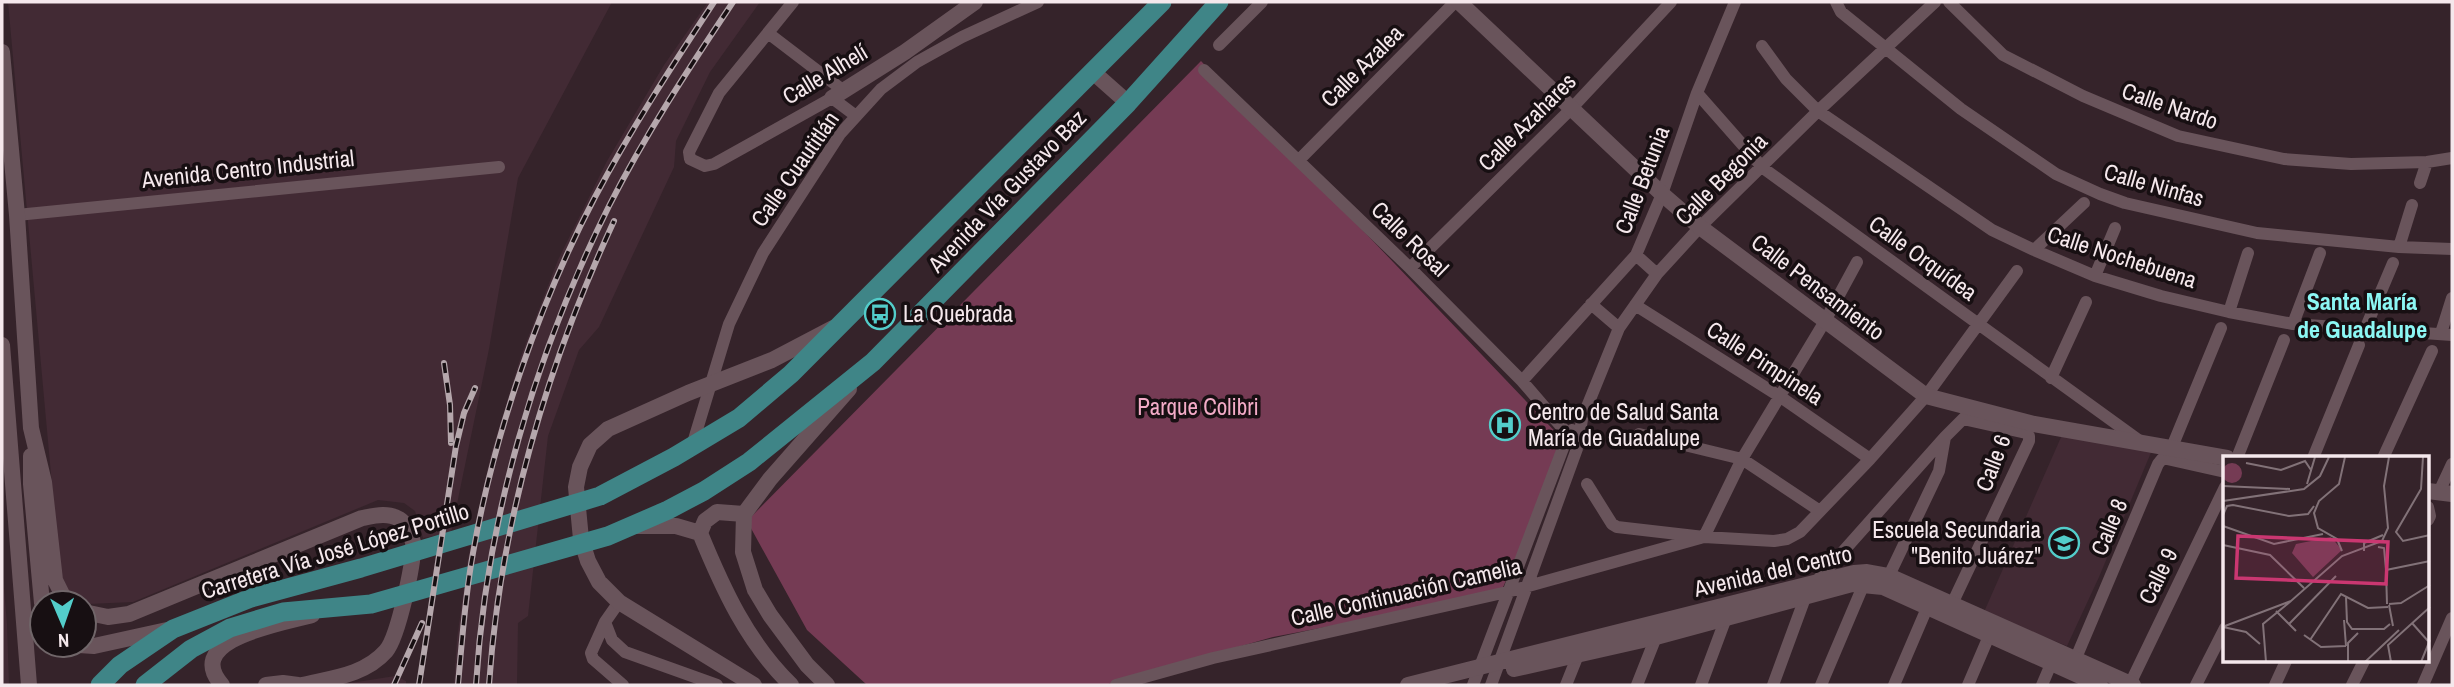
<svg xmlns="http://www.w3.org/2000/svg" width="2454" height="687" viewBox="0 0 2454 687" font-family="'Archivo Narrow',sans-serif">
<rect width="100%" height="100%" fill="#35232a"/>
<!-- built -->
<path fill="#422a34" d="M8,2h604l-94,176 -29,171 -38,184 -28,5 -8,-27 -11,-8 -26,-3 -245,102 -45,2 -16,-8 -12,-23z
M708,2h52l-50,70 -34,69 -2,26 -75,160 -20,23 -31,86 -20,180 -10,7 -1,62h-63l3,-46 11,-80 23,-105 30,-98 37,-96 49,-99 57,-96z
M2062,435l90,15 -53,127 -32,69 -83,-34z
M2,565l5,59 2,61h-7z
M395,676l11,5v4h-68z"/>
<!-- green -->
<path fill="#753b54" d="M1201,61l366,383 -67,150 -227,43 -168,48h-238l-60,-55 -60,-109z"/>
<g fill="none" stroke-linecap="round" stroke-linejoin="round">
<!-- street -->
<path stroke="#69545b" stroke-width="12" d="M793,2l-74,91 -30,59 1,7 15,7 9,-2 118,-66 24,18
M1836,2l5,10 120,97 95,65 44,20 25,9 132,30 142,14 53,2
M1949,2l54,53 80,41 95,40 106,23 67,5 76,-2 25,-4
M768,33l76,58
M1219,45l43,-43
M1762,46l24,33 32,32 174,119 42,20 61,26 66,20 68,16 64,12 159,11
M1204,70l206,198 112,113 56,65
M1697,93l66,75 377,273
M1299,160l156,-158
M2420,183l7,-21
M17,215l482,-48
M2399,247l13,-42
M2034,250l50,-47
M1636,255l21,19
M1410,268l161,-159 100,-107
M2095,276l20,-48
M1591,304l28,24
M1635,305l144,91 91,63
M2229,312l19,-59
M2293,324l27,-71
M2366,327l27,-64
M2441,333l11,-35
M2051,378l35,-76
M1522,381l114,-126 26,-61 35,-101 38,-91
M1639,434l103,25 78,52
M692,446l37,-122 34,-71 77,-119 41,-45 36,-27 45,-25 76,-35
M2172,447l49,-119
M2237,458l47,-118
M2313,458l46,-113
M2383,458l49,-107
M1587,484l25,40 5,3 87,10 70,4 13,-2 13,-7 70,-73 56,-63 91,-125
M2439,492l13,-28
M2428,507l2,9 -2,4
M1885,584l54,-113 6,-34 23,-23
M619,602l-14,20 -14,31 2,6 30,26
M1952,604l77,-163v-5l-3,-3 -63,-14
M605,622l7,18 13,12 92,33
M2073,665l85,-201 4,-5h5l58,13
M2130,684l95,-197
M1116,685l97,-27 294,-66 197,-55 38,-78 83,-138 32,-59
M1473,685l95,-250 4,-5
M1491,685l87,-239 4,-27 37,-91 38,-54 43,-47 118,-116 117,-109
M1566,685l12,-30
M1637,685l19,-48
M1701,685l25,-67
M1773,685l32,-87 10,-15 130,-146
M1821,685l45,-106
M1894,685l33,-77
M1968,685l21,-49
M2042,685l9,-21
M2196,685l29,-57
M2275,685l11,-24
M2352,685l12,-24
M2423,685l29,-67"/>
<!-- secondary -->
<path stroke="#69545b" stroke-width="16" d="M1459,2l203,192 38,33 226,169 108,28 193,34
M2,52l15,163 14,213 13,54 11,98 8,16 7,7
M1093,72l35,31
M832,98l73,-46 70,-50
M2,345l27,340
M31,456v28l11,119
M2428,491l24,3
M635,526h41l24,7c23,56 47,109 91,152
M700,533l5,-12 12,-9 27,2
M84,612l24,5 21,-3 233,-96c11,-2 26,-6 37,1 7,4 12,15 14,23 2,18 -15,95 -27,109 -21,24 -54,27 -84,34
M79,645l15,1 73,-16
M1514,669l142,-32 196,-53 31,3 217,98
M222,685c-41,-46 62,-62 90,-70
M266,685l17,-2 15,2
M754,685l-135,-83 -20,-20 -11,-21 -7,-22 -5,-52 4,-20 10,-22 18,-16 80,-36 84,-33 61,-32
M827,685l-20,-20 -37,-50 -15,-25 -12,-38 1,-38 26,-35 79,-90
M1408,685l446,-112 13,-1 22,4 244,109"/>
<!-- primary -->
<path stroke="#3f8587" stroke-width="19" d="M100,685l20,-20 53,-36 78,-31 110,-30 239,-72 74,-39 65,-39 52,-44 371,-372
M145,685l46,-36 39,-21 53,-16 88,-8 237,-68 60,-26 36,-19 45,-29 124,-100 255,-259 91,-101"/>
<!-- rail casing -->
<g stroke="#b5a7ac" stroke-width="6">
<path id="rail" d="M444,363l6,42 1,38
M394,685l28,-62
M419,685l37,-239 8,-33 11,-25
M458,685c4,-44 7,-89 15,-132 21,-119 66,-249 122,-356 36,-68 77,-131 119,-195
M476,685c10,-166 59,-330 133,-479 36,-71 80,-138 124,-204
M489,685c11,-162 57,-317 125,-464"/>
</g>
<!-- rail -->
<use href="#rail" stroke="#170f12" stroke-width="3.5" stroke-dasharray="10" stroke-linecap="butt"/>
</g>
<!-- icons -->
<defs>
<g id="bus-ring" transform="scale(1.575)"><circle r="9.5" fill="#170f12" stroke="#53cdca" stroke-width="1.5"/><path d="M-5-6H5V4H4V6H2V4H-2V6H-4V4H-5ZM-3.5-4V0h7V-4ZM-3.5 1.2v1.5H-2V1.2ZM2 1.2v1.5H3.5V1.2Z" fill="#53cdca"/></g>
<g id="hospital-ring" transform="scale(1.575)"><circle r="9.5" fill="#170f12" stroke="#53cdca" stroke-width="1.5"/><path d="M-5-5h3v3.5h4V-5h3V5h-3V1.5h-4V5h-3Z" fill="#53cdca"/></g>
<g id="school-ring" transform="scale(1.575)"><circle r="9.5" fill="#170f12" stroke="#53cdca" stroke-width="1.5"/><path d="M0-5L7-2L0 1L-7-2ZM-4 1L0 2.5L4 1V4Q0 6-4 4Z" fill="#53cdca"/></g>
</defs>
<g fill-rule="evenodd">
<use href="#bus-ring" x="880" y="314"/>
<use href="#hospital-ring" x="1505" y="425"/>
<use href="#school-ring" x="2064" y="543"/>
</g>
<g text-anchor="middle" stroke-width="7" stroke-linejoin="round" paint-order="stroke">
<!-- street labels -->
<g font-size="23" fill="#f5e8ec" stroke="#170f12">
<text transform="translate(1362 66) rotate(-45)" y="8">Calle Azalea</text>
<text transform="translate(825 74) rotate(-31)" y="8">Calle Alhelí</text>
<text transform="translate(2170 106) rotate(19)" y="8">Calle Nardo</text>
<text transform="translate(1527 122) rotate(-45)" y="8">Calle Azahares</text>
<text transform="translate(248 169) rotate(-6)" y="8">Avenida Centro Industrial</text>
<text transform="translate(795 169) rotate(-55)" y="8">Calle Cuautitlán</text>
<text transform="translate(1721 179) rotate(-45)" y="8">Calle Begonia</text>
<text transform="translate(1642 180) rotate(-69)" y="8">Calle Betunia</text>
<text transform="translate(2154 185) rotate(16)" y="8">Calle Ninfas</text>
<text transform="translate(1007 191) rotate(-46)" y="8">Avenida Vía Gustavo Baz</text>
<text transform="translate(1410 239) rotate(44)" y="8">Calle Rosal</text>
<text transform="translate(2122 257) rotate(18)" y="8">Calle Nochebuena</text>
<text transform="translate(1923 258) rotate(36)" y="8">Calle Orquídea</text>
<text transform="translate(1818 287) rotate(37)" y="8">Calle Pensamiento</text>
<text transform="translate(1765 363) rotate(33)" y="8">Calle Pimpinela</text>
<text transform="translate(1993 463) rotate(-69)" y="8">Calle 6</text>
<text transform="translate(2109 527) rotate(-67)" y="8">Calle 8</text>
<text transform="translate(335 551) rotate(-17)" y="8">Carretera Vía José López Portillo</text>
<text transform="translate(1773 571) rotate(-13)" y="8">Avenida del Centro</text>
<text transform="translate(2158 576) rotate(-64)" y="8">Calle 9</text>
<text transform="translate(1406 592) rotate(-13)" y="8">Calle Continuación Camelia</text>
</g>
<!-- poi labels -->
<g font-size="23" fill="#f5e8ec" stroke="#170f12" text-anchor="start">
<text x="903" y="322">La Quebrada</text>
<text x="1528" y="420">Centro de Salud Santa<tspan x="1528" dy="26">María de Guadalupe</tspan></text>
<text x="2041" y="538" text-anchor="end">Escuela Secundaria<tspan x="2041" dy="26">"Benito Juárez"</tspan></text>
</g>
<!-- park labels -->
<g font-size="23" fill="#f3abc7" stroke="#170f12">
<text x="1198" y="415">Parque Colibri</text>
</g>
<!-- neighbourhood labels -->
<g font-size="24" font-weight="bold" fill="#8cf7f4" stroke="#170f12">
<text x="2362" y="310">Santa María<tspan x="2362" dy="28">de Guadalupe</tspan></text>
</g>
</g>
<!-- overview -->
<g transform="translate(2223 456)">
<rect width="206" height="206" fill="#35232a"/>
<path d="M-1 17a10 10 0 1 1 20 0a10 10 0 1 1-20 0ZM108,81l11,13 -29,27 -21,-24 4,-9z" fill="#753b54"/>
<path fill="none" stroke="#827278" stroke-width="2" d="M200,1l-2,32 -25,43 7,9 27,-6M23,7l35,7 24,-9 6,9M84,28l8,-27M0,30l67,3M0,45l81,-12 16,-13 9,-19M0,59l4,-9 6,-1 56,11 19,-2 6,-8M0,70l51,18 49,-10M0,89l47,10 34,33M155,91l6,1 2,22 44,-9M119,95l-5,-12 -19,-11 -4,-15 5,-12 20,-17 6,-27M141,95v-8l19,-8M163,114l1,34M123,141l1,25 5,7h32l6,-5M166,148l12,-1 29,-18M166,149l4,21M53,155l20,20M121,164l2,26M189,167l16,18M66,168l47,-48M2,170l66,-25 51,-45 40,-15 6,-13 -4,-42 5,-29M0,171l23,5 14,12M81,179l17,12 25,-1M87,184l31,-46 27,14 20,-1M43,206l-3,-38 28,-23M125,206v-19l10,-10M142,206l34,-32M168,206l-3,-17 42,-38M198,206l9,-22"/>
<path fill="#ca3771" fill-opacity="0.15" stroke="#ca3771" stroke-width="3.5" d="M15,80l150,6 -2,42 -150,-6z"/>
<rect width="206" height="206" fill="none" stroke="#f5e8ec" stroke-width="3.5"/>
</g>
<!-- border -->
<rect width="2454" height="687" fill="none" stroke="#f5e8ec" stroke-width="7"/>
<!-- north arrow -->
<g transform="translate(63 624) rotate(178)"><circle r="33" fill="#170f12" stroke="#706669" stroke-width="2"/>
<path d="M0-5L12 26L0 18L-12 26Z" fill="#53cdca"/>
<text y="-10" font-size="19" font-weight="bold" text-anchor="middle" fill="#f5e8ec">N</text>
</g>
</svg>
